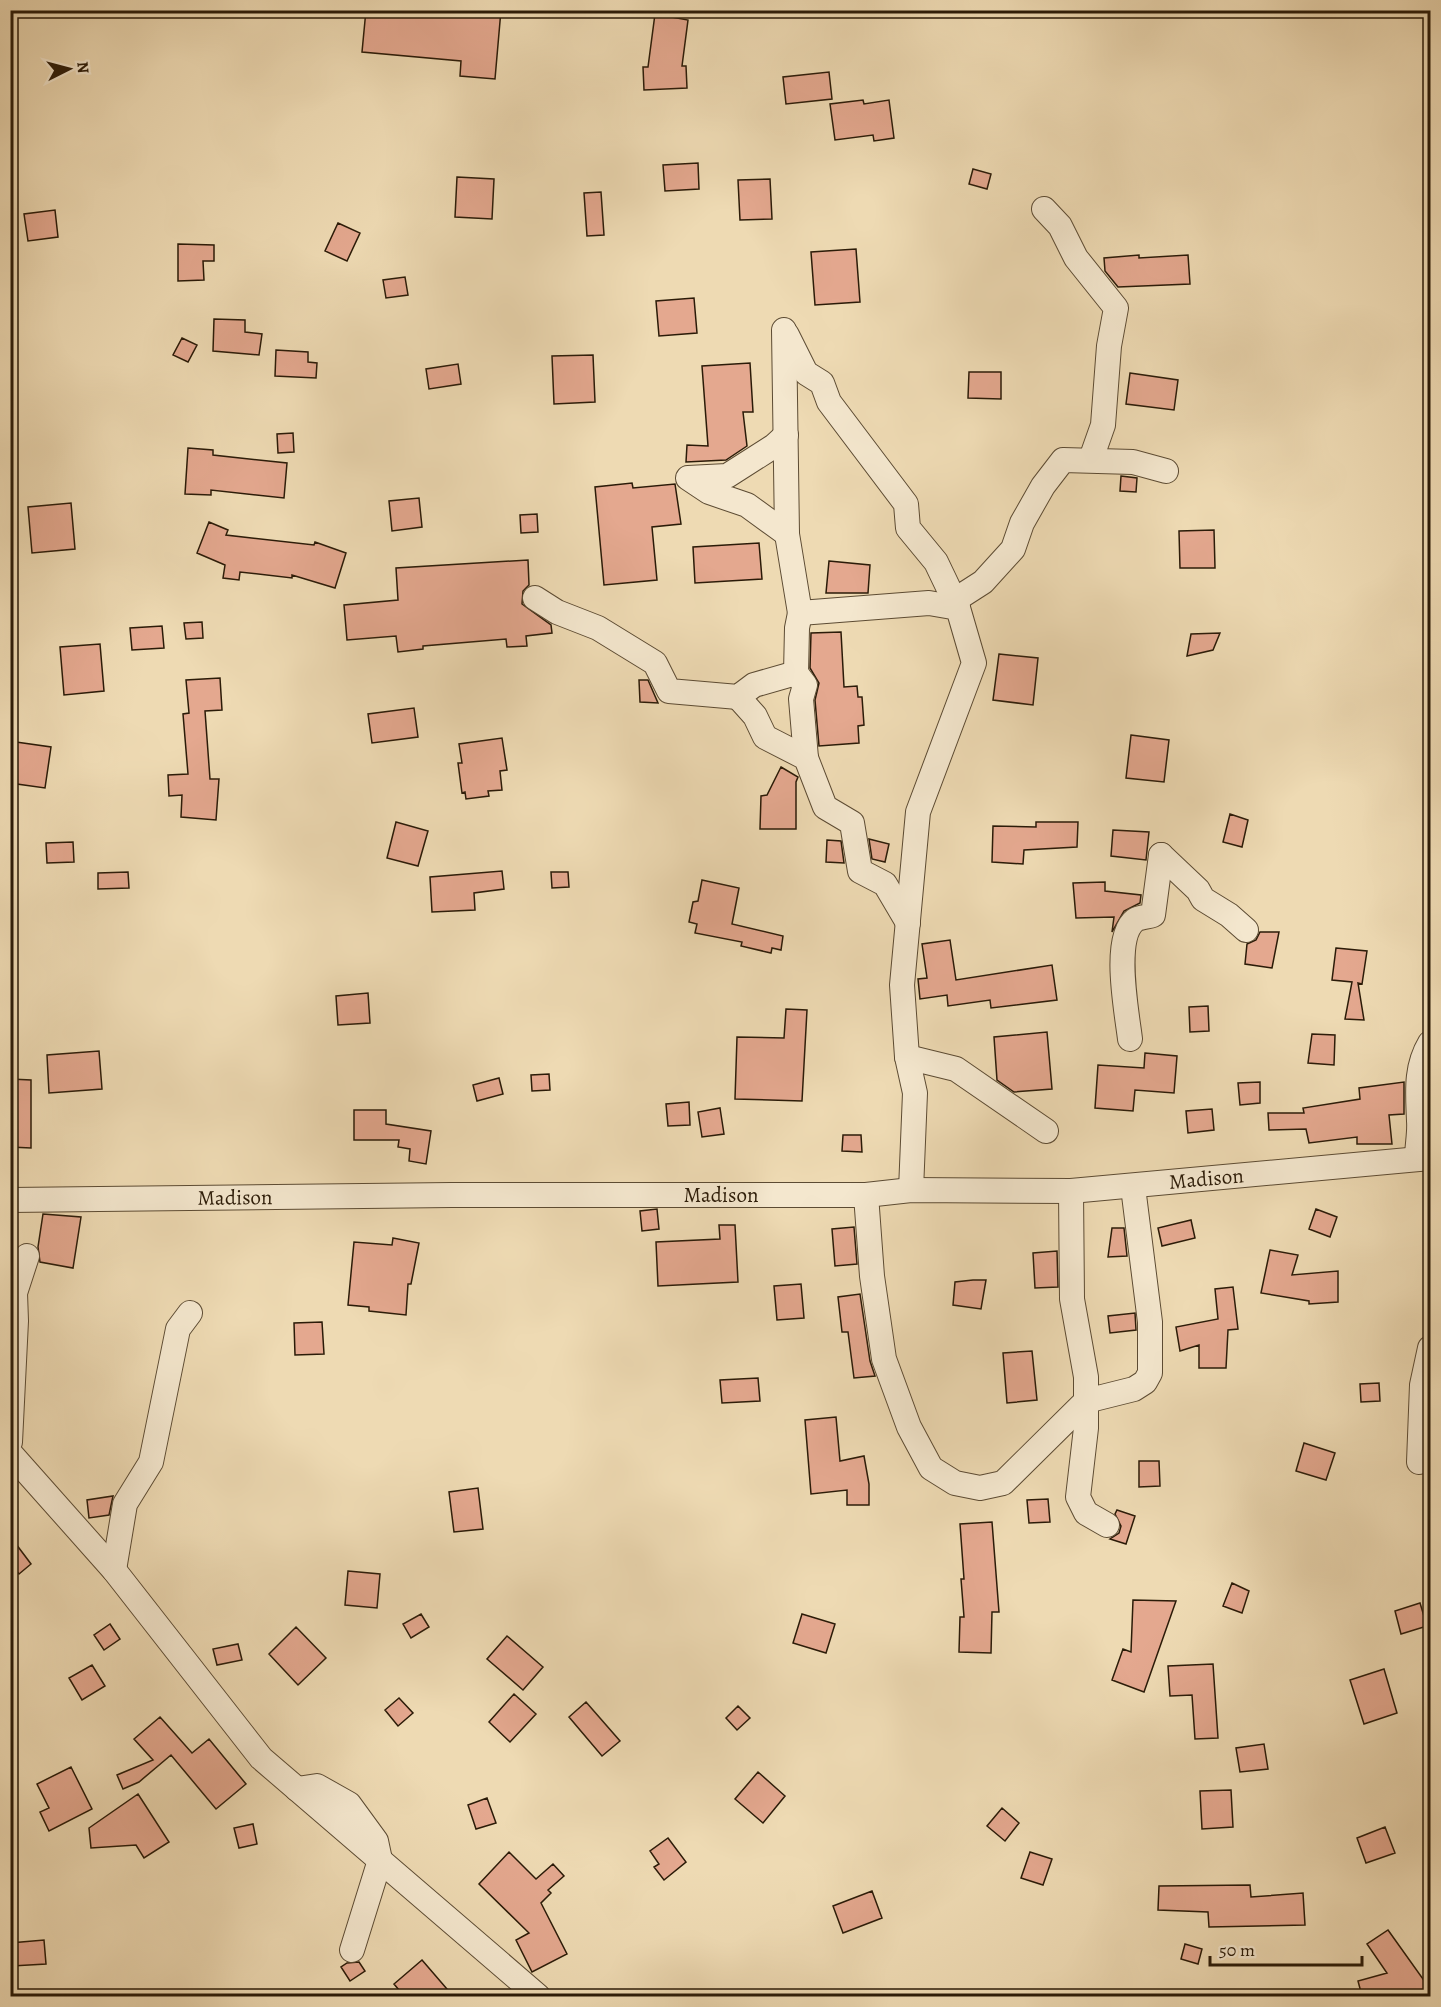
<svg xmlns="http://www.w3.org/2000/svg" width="1441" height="2007" viewBox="0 0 1441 2007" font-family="Alegreya,serif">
<rect width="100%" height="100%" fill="#eedab3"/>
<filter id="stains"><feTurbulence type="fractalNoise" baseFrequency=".00333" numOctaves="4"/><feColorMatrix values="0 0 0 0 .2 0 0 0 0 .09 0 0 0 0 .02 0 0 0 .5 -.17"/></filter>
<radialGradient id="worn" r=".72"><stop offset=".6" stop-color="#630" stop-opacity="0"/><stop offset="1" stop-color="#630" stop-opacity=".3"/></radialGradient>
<!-- building -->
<path fill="#e4a88f" stroke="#2b1b08" stroke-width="1.5" d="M366,10h135l-6,69 -35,-3 1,-15 -99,-9z
M655,14l33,6 -6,46h4l1,22 -43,2 -1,-23h5z
M829,72l3,27 -46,5 -3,-27z
M863,100l1,4 25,-4 5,38 -20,3 -1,-6 -38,5 -5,-36z
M698,163l1,26 -34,2 -2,-26z
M973,169l18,5 -4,15 -18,-5z
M457,177l37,2 -2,40 -37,-2z
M770,179l2,40 -32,1 -2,-40z
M601,192l3,43 -17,1 -3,-43z
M55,210l3,27 -30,4 -4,-27z
M338,223l22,10 -13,28 -22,-10z
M178,244l36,1v16h-11l1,19 -26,1z
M856,249l4,53 -45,3 -4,-53z
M1139,255v3l49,-3 2,29 -72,3 -13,-16 -1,-13z
M405,277l3,18 -22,3 -3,-18z
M694,298l3,35 -38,3 -3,-35z
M214,319l31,1v12l17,2 -3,21 -46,-4z
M182,338l15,7 -9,17 -15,-7z
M276,350l32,2v10l9,1 -1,15 -41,-2z
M593,355l2,47 -41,2 -2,-48z
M750,363l3,49h-10l4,34 -21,14 -40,2 1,-17 21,1 -6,-80z
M458,364l3,20 -32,5 -3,-20z
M969,372h32v27l-33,-1z
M1130,373l48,7 -4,30 -48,-6z
M293,433l1,19 -16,1 -1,-19z
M188,448l25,2v5l74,8 -3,35 -73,-8v5l-26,-1z
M1121,476l16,2 -1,14 -16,-1z
M632,483l1,5 42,-4 6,40 -29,3 5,53 -53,5 -9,-98z
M419,498l3,29 -30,4 -3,-30z
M71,503l4,46 -43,4 -4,-46z
M537,514l1,18 -17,1 -1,-18z
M209,522l19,8 -2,5 88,10 1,-3 31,11 -11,35 -43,-13v3l-52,-6 -1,8 -16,-2 2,-13 -28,-12z
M1214,530l1,38h-35l-1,-37z
M759,543l3,36 -67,4 -2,-36z
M528,560l1,25 -6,6 -1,13 29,21 1,8 -26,3 1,10 -20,1 -1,-8 -83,7v3l-25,3 -2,-16 -49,4 -3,-35 54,-5 -2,-32z
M829,561l41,4 -2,28h-42z
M202,622l1,16 -17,1 -2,-16z
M162,626l2,22 -32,2 -2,-22z
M841,632l3,55 13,-1 1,11h4l2,28 -6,1 1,17 -40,3 -4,-46 4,-17 -9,-15 1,-35z
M1220,633l-7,17 -26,6 4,-22z
M100,644l4,47 -40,4 -4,-48z
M999,654l39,4 -5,47 -40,-5z
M220,678l2,32 -17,1 5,68h9l-3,41 -35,-3 1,-22 -13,1 -1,-21 20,-1 -5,-60 6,-1 -3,-33z
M639,680h9l10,23 -18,-1z
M414,708l4,29 -46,6 -4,-29z
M1131,735l38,5 -5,42 -38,-4z
M502,738l5,32 -7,1 2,19 -14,1 1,5 -23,3 -1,-7 -3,1 -4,-30h4l-3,-19z
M16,742l35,5 -6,41 -35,-5z
M781,767l17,10 -2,5v47h-36l1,-33 6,-1z
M1230,814l18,6 -6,27 -19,-5z
M396,822l32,9 -10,35 -31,-8z
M1036,822h42l-1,25 -53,3 -1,14 -31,-2 1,-36 43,1z
M1113,830l36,2 -3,28 -35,-4z
M869,839l20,5 -4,18 -13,-3z
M827,840l14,1 3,22 -18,-1z
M73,842l1,20 -27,1 -1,-20z
M502,871l2,18 -30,4 1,17 -43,2 -2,-35z
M128,872l1,16 -31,1v-16z
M551,872h17l1,15 -17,1z
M702,880l37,8 -7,36 51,12 -2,14 -9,-2 -1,5 -30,-7 1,-4 -47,-9 2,-9 -8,-2 4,-20 5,-1z
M1105,882v9l36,4 -1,8 -16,8 -12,21 2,-15 -38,1 -3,-35z
M1260,932h19l-7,36 -27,-4 2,-20 9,-4z
M950,940l6,40 96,-15 5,35 -66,8 -1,-8 -42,6 -1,-11 -27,4 -2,-20 9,-1 -5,-34z
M1336,948l31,3 -5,33 -4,-1 6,37 -19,-1 7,-37 -20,-2z
M368,993l2,30 -32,2 -2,-29z
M1208,1006l1,25 -19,1 -1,-25z
M786,1009l21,1 -5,91 -67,-2 2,-62 47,1z
M1047,1032l5,57 -38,3 -17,-12 -3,-43z
M1312,1034l23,1 -1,30 -26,-2z
M99,1051l3,38 -53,4 -2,-38z
M1145,1053l32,3 -3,37 -39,-3 -2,21 -38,-3 3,-43 46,3z
M549,1074l1,16 -18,1 -1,-16z
M499,1078l4,16 -26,7 -4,-16z
M10,1079l21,1v68l-21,-1z
M1260,1082v21l-20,2 -2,-22z
M1404,1082v32l-15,1 3,29h-35v-7l-48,6 -3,-14 -37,1 -1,-17h36l-1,-5 57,-9 -1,-11z
M689,1102l1,23 -22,1 -2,-22z
M720,1108l4,26 -22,3 -4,-25z
M1212,1109l2,21 -26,3 -2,-22z
M354,1110h32v14l45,7 -5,33 -17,-3 1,-12 -12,-2 1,-7h-45z
M843,1135h18l1,17 -20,-1z
M657,1209l2,20 -17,2 -2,-20z
M1316,1209l21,8 -7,20 -21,-8z
M43,1214l38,3 -8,51 -33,-6 -2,-15z
M1191,1220l4,18 -33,8 -4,-18z
M719,1225h16l3,57 -80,4 -2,-44 64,-3z
M854,1227l3,37 -22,2 -3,-37z
M1112,1228h12l3,28 -19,1z
M393,1238l26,5 -8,41h-3l-2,31 -37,-4v-4l-21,-2 6,-63 38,3z
M1270,1250l28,5 -6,20 46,-4v31l-29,2v-3l-48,-8z
M1057,1251l1,36 -23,1 -2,-35z
M973,1280h13l-5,29 -28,-4 2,-23z
M801,1284l3,34 -27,2 -3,-34z
M1233,1287l5,42 -10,1 -2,38h-27v-23l-19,6 -4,-24 42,-8 -3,-30z
M860,1294l10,67 5,15 -21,2 -6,-46h-6l-4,-35z
M1135,1313l1,17 -26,3 -2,-17z
M322,1322l2,32 -29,1 -1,-32z
M1032,1351l5,49 -30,3 -4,-50z
M758,1378l2,23 -38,2 -2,-23z
M1379,1383l1,18 -19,1 -1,-18z
M836,1417l4,44 24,-5 5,28v21h-22v-15l-36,4 -6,-74z
M1304,1443l31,10 -9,27 -30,-9z
M1139,1461h20l1,25 -21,1z
M478,1488l5,41 -29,3 -5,-40z
M113,1496l-4,19 -20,3 -2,-18z
M1048,1499l2,23 -21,1 -2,-23z
M1117,1510l18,6 -9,28 -16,-5 9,-6 2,-7 -6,-12z
M992,1522l7,90h-7l-1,41 -32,-1 1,-35h4l-3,-38h3l-4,-55z
M10,1536l21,28 -12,10 -9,-11z
M348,1571l32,3 -3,34 -32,-3z
M1232,1583l17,8 -7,22 -19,-7z
M1133,1600l43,1 -32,91 -32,-12 11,-31 8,3z
M1420,1603l7,23 -26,8 -6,-23z
M421,1614l8,13 -18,11 -8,-14z
M802,1614l33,10 -9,29 -33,-10z
M110,1624l10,15 -16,11 -10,-15z
M296,1627l30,31 -28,27 -29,-31z
M507,1636l36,31 -20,23 -36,-31z
M238,1644l4,16 -25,5 -4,-16z
M1213,1664l5,74 -23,1 -3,-44 -22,1 -2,-30z
M92,1665l13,21 -23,14 -13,-22z
M1384,1669l13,44 -33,11 -14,-44z
M514,1694l22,20 -26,28 -21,-20z
M399,1698l14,15 -15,13 -13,-16z
M586,1702l34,39 -18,15 -33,-39z
M738,1706l12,12 -13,12 -11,-12z
M160,1717l32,36 17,-14 37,45 -30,25 -45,-54 -32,27 -16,7 -6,-14 36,-15 -19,-21z
M1264,1744l4,25 -28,3 -4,-24z
M71,1767l21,42 -43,22 -9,-19 9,-4 -12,-24z
M758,1772l27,24 -22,27 -28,-24z
M1231,1790l2,37 -31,2 -2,-38z
M138,1794l31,48 -25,16 -8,-13 -45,3 -2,-20z
M487,1798l9,25 -20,6 -8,-24z
M1002,1808l17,15 -14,18 -18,-15z
M253,1824l4,20 -18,4 -5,-20z
M1385,1827l10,26 -29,10 -9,-25z
M668,1838l18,24 -22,18 -10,-13 5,-3 -9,-13z
M509,1852l27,27 17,-15 11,12 -16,14 3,3 -10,10 26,51 -35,18 -16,-32 13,-7 -50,-49z
M1030,1852l22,7 -9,26 -22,-7z
M1250,1885l1,12 52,-4 2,32 -96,2 -1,-15 -50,-2 1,-24z
M872,1891l10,27 -39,15 -10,-27z
M1388,1930l40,56 -15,10h-51l-4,-15 29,-8 -20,-29z
M44,1940l2,24 -34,2 -2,-23z
M1185,1944l17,5 -4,15 -17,-5z
M422,1960l31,36h-49l-10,-12z
M359,1962l6,9 -15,10 -9,-14 6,-4z"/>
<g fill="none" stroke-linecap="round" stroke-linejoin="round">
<!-- minor casing -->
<g stroke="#5c4b33" stroke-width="26">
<g id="minor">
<path d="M1044,209l16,17 16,32 40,50 -7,38 -6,79 -12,34"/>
<path d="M784,330l3,204 13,79 129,-10 29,5 16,55 -56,149 -16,173 5,72 8,36 -4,97"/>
<path d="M787,335l19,38 16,10 7,19 77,102 2,24 28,34 22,46"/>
<path d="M786,435l-12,11 -47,30 -39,2 21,14 38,13 40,29"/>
<path d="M535,598l22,14 41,16 57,35 14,28 69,6 16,-12 42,-12 1,-45 3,-15"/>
<path d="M955,600l28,-18 30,-33 9,-26 21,-37 20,-26 70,2 33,9"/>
<path d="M796,673l9,12 -4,14 5,59"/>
<path d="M738,697l17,19 10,21 41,21 19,49 27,16 8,48 25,13 23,39"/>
<path d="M1161,855l37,35 5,9 26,16 17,15"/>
<path d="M1130,1039c-3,-26 -18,-101 5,-119 5,-3 13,-3 18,-5l8,-60"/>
<path d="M907,1057l49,12 90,62"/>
<path d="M1417,1159c0,-13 3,-26 2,-38 -1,-28 -4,-53 11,-78"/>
<path d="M1071,1191l1,108 14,78v51l-8,69 8,16 21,12"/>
<path d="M866,1195l6,81 12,83 25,68 22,41 24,15 25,5 23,-5 83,-82 48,-12 11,-7 5,-9v-51l-17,-135"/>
<path id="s1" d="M10,1200l441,-5h415l45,-5 160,1 359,-33"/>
<path d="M10,1442l6,-121 -1,-28 12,-37"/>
<path d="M10,1453l104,117 147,188 277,238"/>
<path d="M1419,1462l3,-77 8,-37"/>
<path d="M114,1570l11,-66 26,-42 27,-133 12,-16"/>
<path d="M297,1789l20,-3 32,18 27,37 4,19 -28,90"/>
</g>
</g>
<!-- minor -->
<use href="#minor" stroke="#f4e7ce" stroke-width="24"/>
</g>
<g text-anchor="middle" stroke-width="4.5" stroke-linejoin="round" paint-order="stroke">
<!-- street labels -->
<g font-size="21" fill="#2b1b08" stroke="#f4e7ce">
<text dy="7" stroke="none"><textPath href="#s1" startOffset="1197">Madison</textPath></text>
<text dy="7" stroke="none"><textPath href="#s1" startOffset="711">Madison</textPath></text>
<text dy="7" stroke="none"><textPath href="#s1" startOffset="225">Madison</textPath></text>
</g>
</g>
<!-- margin -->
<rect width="1441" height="2007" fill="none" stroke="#eedab3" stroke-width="36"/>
<rect x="12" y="12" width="1417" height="1983" fill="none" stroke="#2b1b08" stroke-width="3"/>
<rect x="18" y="18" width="1405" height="1971" fill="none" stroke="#2b1b08" stroke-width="1.5"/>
<!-- north arrow -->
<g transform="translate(69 69) rotate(84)" stroke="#f4e7ce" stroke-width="4.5" paint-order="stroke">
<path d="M0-4.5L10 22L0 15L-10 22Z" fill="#2b1b08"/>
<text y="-9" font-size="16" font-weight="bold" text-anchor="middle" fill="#2b1b08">N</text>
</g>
<!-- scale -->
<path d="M1210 1956v9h152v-9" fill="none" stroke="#2b1b08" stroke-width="3"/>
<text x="1219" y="1956" font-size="18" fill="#2b1b08" stroke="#f4e7ce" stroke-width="4.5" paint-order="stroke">50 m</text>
<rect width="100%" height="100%" filter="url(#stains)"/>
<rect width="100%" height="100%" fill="url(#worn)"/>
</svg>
